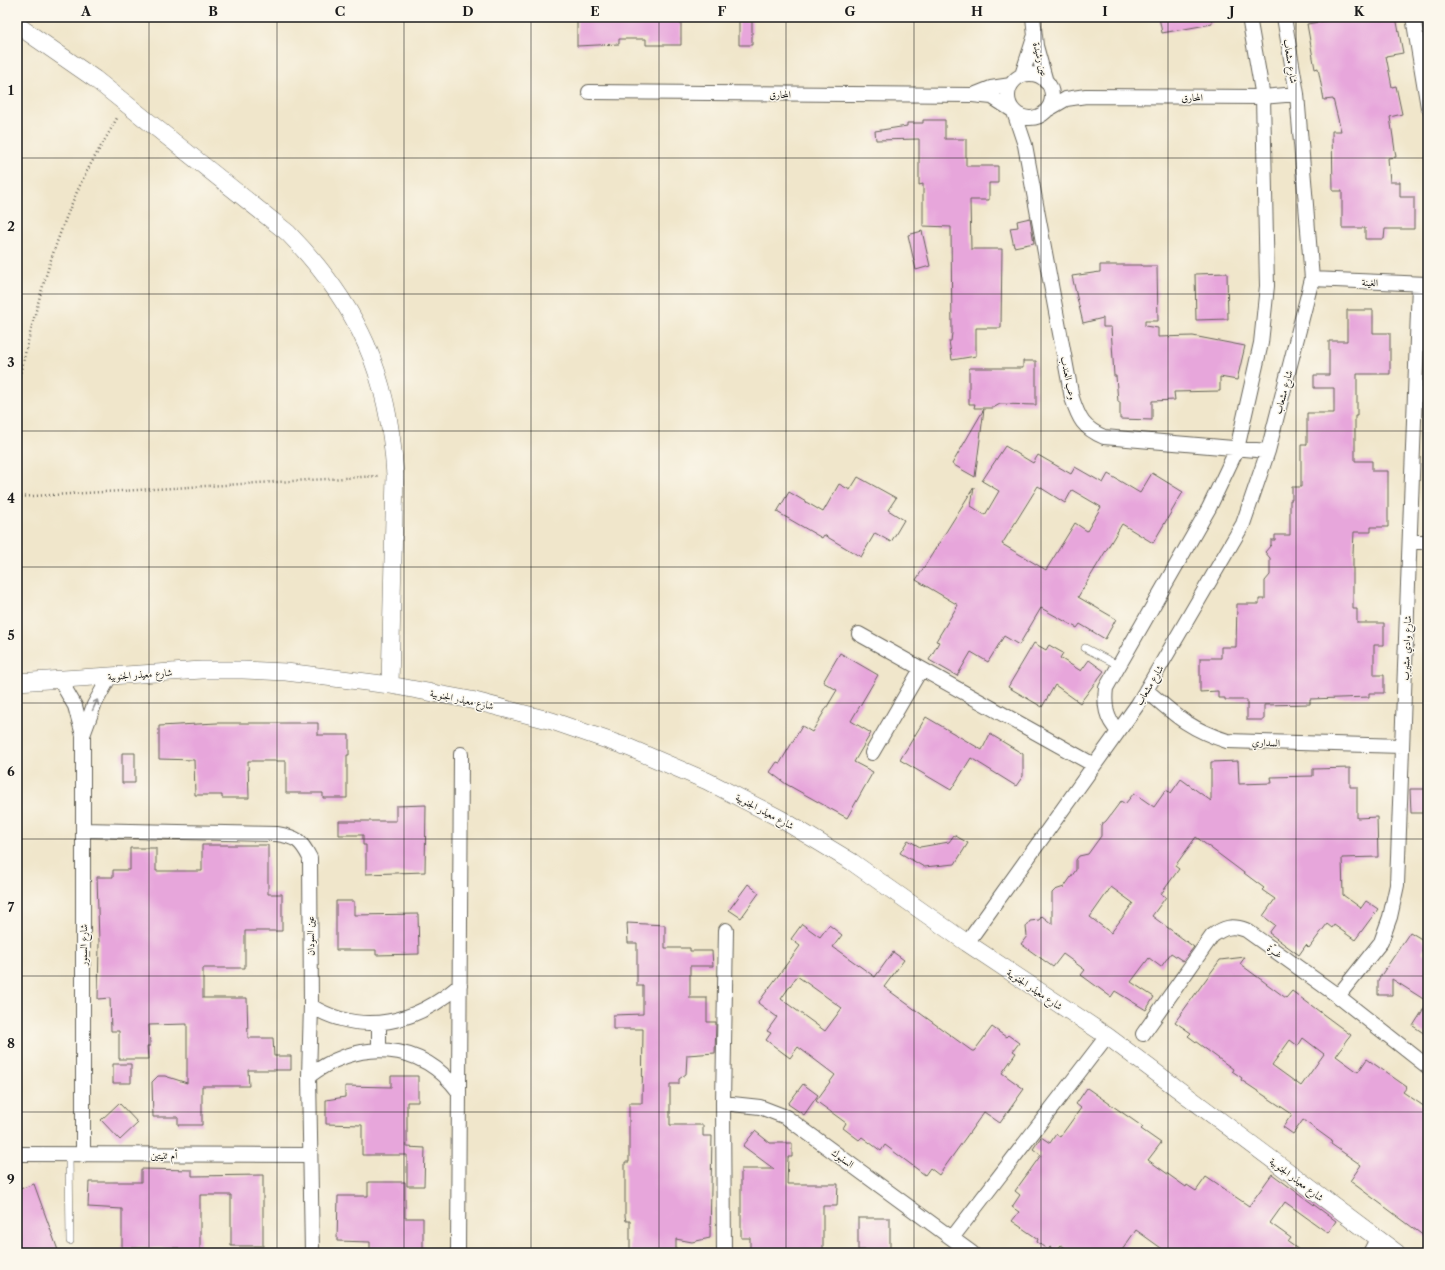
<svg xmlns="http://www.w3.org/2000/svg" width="1445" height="1270" viewBox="0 0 1445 1270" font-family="'Libre Caslon Text',Amiri,serif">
<rect width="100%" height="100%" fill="#fbf7ec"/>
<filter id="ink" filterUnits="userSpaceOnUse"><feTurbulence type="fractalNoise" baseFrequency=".025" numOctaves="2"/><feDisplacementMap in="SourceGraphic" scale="8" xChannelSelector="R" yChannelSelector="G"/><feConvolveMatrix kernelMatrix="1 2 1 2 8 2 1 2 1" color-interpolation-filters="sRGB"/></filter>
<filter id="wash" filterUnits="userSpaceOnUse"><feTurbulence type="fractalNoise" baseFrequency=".012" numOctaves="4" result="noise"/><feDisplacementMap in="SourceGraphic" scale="16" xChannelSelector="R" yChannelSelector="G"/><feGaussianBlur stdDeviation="0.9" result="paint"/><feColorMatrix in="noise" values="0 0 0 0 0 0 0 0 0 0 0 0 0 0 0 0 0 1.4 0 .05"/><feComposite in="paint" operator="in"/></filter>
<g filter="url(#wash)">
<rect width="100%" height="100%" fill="#f0e6cb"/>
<g id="blocks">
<!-- building -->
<path fill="#e7a6db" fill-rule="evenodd" d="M577,17h87v4h17v24h-35v-6h-27v5l-42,2z
M1159,17h52l1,7 -50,9z
M1331,17h65l7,36 -17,3 6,31 4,-1 6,28 -12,3 6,40 -8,1 2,24h10v15h14v32h-29l-1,10h-19v-11h-23v-37h-9l-1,-60h9l-8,-32 -9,1 -6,-32 -3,1 -8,-45 24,-4z
M739,21h13v24h-13z
M923,120h22v19h21v27h32v17h-9v17h-19l1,49h31l-1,79h-25v28l-24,4 -3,-19h2l1,-8 -1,-106 -28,-1v-42l-4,1v-46l-43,1 -1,-9 32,-5v-3h16z
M1030,218l4,25 -20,4 -4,-19 8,-1 -1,-6z
M922,231l8,35 -14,4 -8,-35z
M1100,265h42v1h15l1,55h-13v5l13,2v9l35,-1 52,10 -8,34 -17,-3v14l-46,1 1,8 -23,1v19l-32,-1v-17h-2l-2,-26h-2l-3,-49h-8v-9l-20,5 -11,-47 28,-4z
M1227,273l1,46 -32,1 -1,-46z
M1347,310h26v23h17v41h-33v42h-2v45h17v10h16v56h-17v5h-17l-1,21v56h4v14h27v22h-10v30h10v18h-15v4l-59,2v5l-46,1v15h-17v-20h-22v-2h-7v-7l-18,1v-34h21v-11h15l1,-43h22v-5h6v-18l5,-6v-17l-5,-6 6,-7v-5h4v-5h15v-35h2v-13h9v-42h6v-32h27v-25h-20v-13h15v-34h18z
M1023,361h13v44l-36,-1 -7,4h-19l1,-4h-6v-36h54z
M984,409l-9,68 -23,-13z
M1005,446l28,17 5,-8 33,19 4,-7 28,16 5,-9 32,19 12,-20 31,19 -30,51 -31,-19 -44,73 38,22 -11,20 -25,-15 -3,4 -36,-20 -22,37 -15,-9 -16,26 -17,-10 -14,24 -28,-16 10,-18 -3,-1 22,-36 -42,-25 58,-93 -3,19 14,9 14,-24 -17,-10zM1038,486l27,17 7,-13 29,17 -14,24 -12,-8 -29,47 -44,-26z
M858,477l38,21 -8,12 16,10 -13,22 -16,-9 -14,24 -37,-22 -2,3 -45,-26 12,-20 34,20 16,-28 11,6z
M1034,643l12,7 3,-5 14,8 -3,5 21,13 8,-11 15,11 -24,32 -25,-18 -13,22 -34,-20z
M840,653l38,22 -27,46 20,12 -17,29 19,10 -26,46 -61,-34 -16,-12 7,-10 3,1 22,-37 10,6 25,-42 -14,-8z
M926,717l56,33 8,-16 33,20v22l-7,10 -45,-28 -20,32 -51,-30z
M217,723h101v12h31v20h-2v43h-24v-5h-37v-32h-38l1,37h-27v-3h-27l-1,-35 -35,-1v-33z
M122,753h13v30h-13z
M1238,761l1,23 33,-1 -1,-6 42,-1v-7l37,-1v19h7v31l20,-1 1,40 -36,1 1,37 18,13 5,-7 12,8 -23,31 -21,-15 -2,3 -5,-4 -18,24 -3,-3 -7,10 -30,-22 6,-8 -12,-9 12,-17 -13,-9 2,-2 -68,-51 -21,29 4,3 -18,25 5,3 -14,19 42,31 -11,14 -12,-8 -10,14 -12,-9 -18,24 23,15 -8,13 -31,-19 -4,6 -30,-22 4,-5 -22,-16 -10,13 -32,-23 6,-8 -1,-9 4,-6 9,-1 3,-4 10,8v-31l3,-3 9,-3 12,-17v-10l3,-4 9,-2 13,-18v-11l5,-4 15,-20 4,3 9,-11 20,14 12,-17 5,3 10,-14 30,22v-39zM1111,887l22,16 -22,30 -21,-16z
M1410,789h18v24h-17z
M426,805l-1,67 -59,2v-29h-3v-10h-24v-14h57v-15z
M954,835l14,8 -13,21 -31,3 -24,-14 8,-13 12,7 29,-5z
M202,845h66v49h14v37h-37v37h-42v30h44l1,40h25l1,18h17v14h-43l1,16h-47v39h-24v-8h-25l-1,-35 6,-6h7l22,7v-59l-38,1 1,21h-3l1,13h-29v-28h-8l-1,-33 -12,1 1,-57 -2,-65h16v-7h17v-22h26v23h46z
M748,884l11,9 -18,25 -12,-8z
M336,901h18v14l64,-1 1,40 -43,1v-5h-40z
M627,923l38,2v23h25v3h22l1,15h-23v32h17v24h9l-1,31 -28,2 -1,19 -7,5v5h-9v41h33v11h9l-2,102 -18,4 -16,-3v14h-46v-32h-4l-1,-5v-54h4v-59h13l1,-74h-30v-14l30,-1v-28h-6v-43h-9z
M802,924l18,13 9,-12 13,10 -9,12 42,30 18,-25 11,8 -20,27 88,64h2l18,-24 14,10 2,-2 11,8 -6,8 3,2 -14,20 22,16 -24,34 -16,-11 -45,63 -9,-7 -5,7 -40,-30 -4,6 -19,-14 -3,3 -16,-12 3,-5 -30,-22 19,-26 -37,-28 -8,11 -24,-18 5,-7 -4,-2 10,-14 -19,-14 42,-57 -9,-7zM797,976l45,32 -17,23 -44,-32z
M1410,932l18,11 -6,9 6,4v80l-15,-10 15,-24 -36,-23v16h-14v-15z
M1245,957l-5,7 46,34 6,-7 59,44 -15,21 22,16 9,-13 40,28 -4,5 25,17v130l-78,-58 11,-16 -30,-21 1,-3 -29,-21 -10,14 -10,-7 9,-13 -51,-34 1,-2 -10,-7 1,-2 -45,-33 3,-3 -16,-11 45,-62zM1303,1038l21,16 -23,32 -29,-21 18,-25 8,6z
M113,1064h18v19h-18z
M391,1076h27v26h-11v45l18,1 -1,38h-17v-31h-45v-30l-36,-1v-24l19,-3v-11l46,1z
M803,1084l15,11 -14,20 -16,-11z
M1087,1088l56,39 -2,2 20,14 -13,17 38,27 1,-2 9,6 10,-14 43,29 23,-32 64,47 -8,12 -43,-31 -15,21 21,15 -3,4 15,11h-135l-32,-23 -16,23h-47l-12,-8 -5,6 -6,-4 -2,3 -11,-8 1,-3 -26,-18 7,-9 -7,-5 8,-12 -5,-4 26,-36 -8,-6 8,-12 9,6 6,-9 4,3 21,-29 -5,-4z
M119,1103l19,20 -18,17 -19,-20z
M755,1131l15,12h22v14h-4l-1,27h51l-1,22h-14v47h-73v-15h-9v-69h33l-31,-23z
M141,1169l51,1v6l71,-1v71h-32v-51h-31v58h-21v-5h-57v-39l-34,-2 1,-25h52z
M368,1182h37v36h18v32h-53v-8l-33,-1 1,-45h30z
M34,1184l25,69h-42v-63z
M858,1218h32v33l-32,-1z"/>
</g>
</g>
<g filter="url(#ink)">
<use href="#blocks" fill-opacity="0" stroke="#666359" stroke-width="1"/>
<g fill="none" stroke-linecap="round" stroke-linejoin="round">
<!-- service casing -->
<g stroke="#666359" stroke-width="8">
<path id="service" d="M1085,648l33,17
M69,1155l1,86"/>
</g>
<!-- minor casing -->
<g stroke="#666359" stroke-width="16">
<path id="minor" d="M1033,17l3,29 10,36
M1413,17l15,90
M1008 96a22 22 0 1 1 44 0a22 22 0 1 1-44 0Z
M1022,75l12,-37
M589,92l383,3 20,2 20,13
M976,94l15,-6 20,-3
M1047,110l19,-11 20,-3 177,1 34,-3
M1014,112l11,33 47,253c7,21 11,30 32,39l164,14
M1312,279l115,5
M1410,542h18
M859,634l235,131
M60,680l15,26 8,29v420
M1146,690c29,25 43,39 81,51l175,5
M1118,731c-12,-12 -14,-26 -12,-43l103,-180 28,-59 24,-106 6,-57 -4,-189 -14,-80
M83,735l11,-30 16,-29
M872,753l49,-84
M83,830l194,4c19,3 24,6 33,24l1,148 -2,70 3,177
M967,943l171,-239 105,-180 25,-73 44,-172 -15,-185 -13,-77
M1338,996l43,-54 9,-25 7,-32 22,-601
M311,1006c52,31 105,17 149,-21
M379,1023v27
M1143,1034l69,-98c12,-9 20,-11 34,-6l92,66 90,71
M309,1076c50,-37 111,-36 150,16
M723,1103l37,4 26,10 186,136
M17,1154l293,1
M952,1238l155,-202
M458,1253l3,-499
M724,1253l-1,-150 3,-173
M1370,1253l7,-14"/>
</g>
<!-- tertiary casing -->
<g stroke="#666359" stroke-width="18">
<path id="tertiary" d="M17,25l78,54 193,154c71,73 101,141 107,242l-5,210
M17,682l185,-12h41l43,2 104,13 81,15 81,21 78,27 77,33 74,38 71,43 115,81 140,93 290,217"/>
</g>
<!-- path -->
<path stroke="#666359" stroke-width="2.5" stroke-dasharray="1 3" stroke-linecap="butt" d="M17,388c16,-70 34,-142 65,-207 10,-21 24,-42 35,-63
M17,497l362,-21"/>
<!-- service -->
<use href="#service" stroke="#fff" stroke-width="7"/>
<!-- minor -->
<use href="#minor" stroke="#fff" stroke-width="14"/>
<!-- tertiary -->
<use href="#tertiary" stroke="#fff" stroke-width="17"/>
</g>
<!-- one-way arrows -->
<defs><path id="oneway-shaft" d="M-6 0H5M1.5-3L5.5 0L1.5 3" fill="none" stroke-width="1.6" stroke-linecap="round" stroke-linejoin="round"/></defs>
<use stroke="#999" href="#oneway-shaft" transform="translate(95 705) rotate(-65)"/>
</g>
<!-- grid -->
<path fill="none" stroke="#1c1c1c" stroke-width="1" stroke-opacity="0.55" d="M149,17v1236M277,17v1236M404,17v1236M531,17v1236M659,17v1236M786,17v1236M914,17v1236M1041,17v1236M1168,17v1236M1296,17v1236M17,158h1411M17,294h1411M17,431h1411M17,567h1411M17,703h1411M17,839h1411M17,976h1411M17,1112h1411"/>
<g text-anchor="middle" stroke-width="3" stroke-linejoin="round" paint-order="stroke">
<!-- street labels -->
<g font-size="10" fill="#1c1c1c" stroke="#fbf7ec">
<text transform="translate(1041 59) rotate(76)" y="4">عين رشيدة</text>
<text transform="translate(1291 61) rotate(81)" y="4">شارع مشعاب</text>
<text x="780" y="98">المحارق</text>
<text x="1192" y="101">المحارق</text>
<text transform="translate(1370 282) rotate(2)" y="4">الغينة</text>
<text transform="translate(1069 378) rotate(78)" y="4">وعب العندب</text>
<text transform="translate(1283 392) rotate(-75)" y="4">شارع مشعاب</text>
<text transform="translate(1406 648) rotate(-88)" y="4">شارع وادي مشيرب</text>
<text transform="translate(140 674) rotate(-4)" y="4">شارع معيذر الجنوبية</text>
<text transform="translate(1149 685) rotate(-59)" y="4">شارع مشعاب</text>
<text transform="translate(462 699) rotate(12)" y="4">شارع معيذر الجنوبية</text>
<text transform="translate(1266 742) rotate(2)" y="4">السداري</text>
<text transform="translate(765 811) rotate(28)" y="4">شارع معيذر الجنوبية</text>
<text transform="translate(310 936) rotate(-91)" y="4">عين السودان</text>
<text transform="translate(83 945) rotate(-90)" y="4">شارع السمور</text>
<text transform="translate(1275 951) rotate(35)" y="4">غــرّة</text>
<text transform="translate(1035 989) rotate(34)" y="4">شارع معيذر الجنوبية</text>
<text x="164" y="1159">أم ثنيتين</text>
<text transform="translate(843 1158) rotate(36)" y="4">السنبوك</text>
<text transform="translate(1297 1179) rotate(37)" y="4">شارع معيذر الجنوبية</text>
</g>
</g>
<!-- margin -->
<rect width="1445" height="1270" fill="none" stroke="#fbf7ec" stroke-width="44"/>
<rect x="22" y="22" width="1401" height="1226" fill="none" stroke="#1c1c1c" stroke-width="1.5"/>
<g font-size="13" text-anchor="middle" font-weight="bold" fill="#1c1c1c">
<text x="86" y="16">A</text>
<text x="213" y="16">B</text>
<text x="340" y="16">C</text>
<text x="468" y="16">D</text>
<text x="595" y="16">E</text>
<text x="722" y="16">F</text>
<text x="850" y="16">G</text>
<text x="977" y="16">H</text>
<text x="1105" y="16">I</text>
<text x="1232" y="16">J</text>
<text x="1359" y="16">K</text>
<text x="11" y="95">1</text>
<text x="11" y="231">2</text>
<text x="11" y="367">3</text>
<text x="11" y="503">4</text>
<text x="11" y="640">5</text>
<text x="11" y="776">6</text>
<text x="11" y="912">7</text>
<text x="11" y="1048">8</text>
<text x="11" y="1184">9</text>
</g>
</svg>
